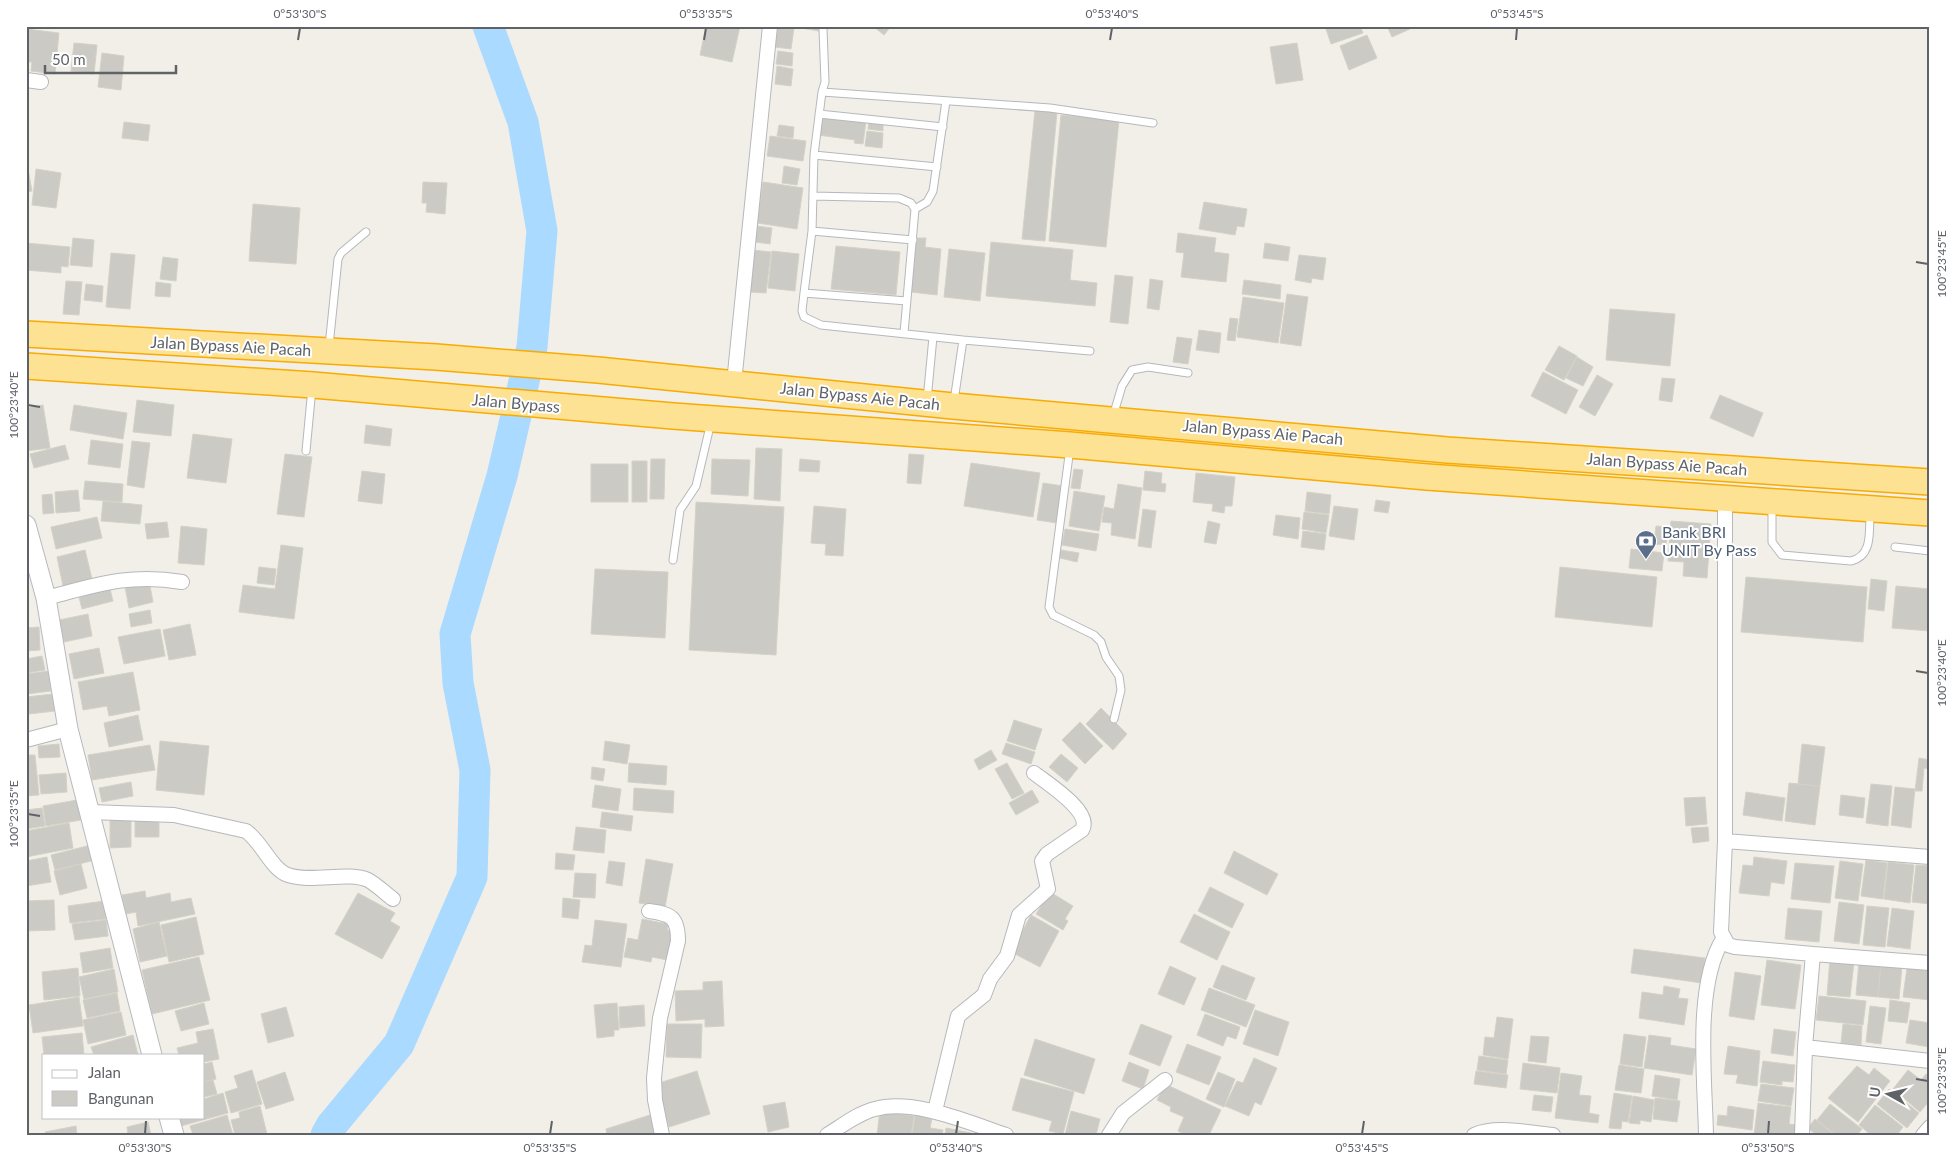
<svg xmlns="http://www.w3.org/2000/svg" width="1956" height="1161" viewBox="0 0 1956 1161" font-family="Lato,sans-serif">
<rect width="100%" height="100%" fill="#f1efe8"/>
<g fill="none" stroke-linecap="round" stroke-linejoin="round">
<!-- river -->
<path stroke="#aadaff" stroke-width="31" d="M326,1135l5,-9 68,-82 73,-167 3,-107 -17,-87 -3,-49 47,-158 30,-129 10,-116 -19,-109 -35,-96"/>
</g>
<!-- building -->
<path fill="#cccac5" stroke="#d6d1c6" d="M706,26h34l-8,36 -32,-7z
M778,26l16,2 -3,21 -16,-2z
M801,26h18v5l-18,-3z
M873,26h18l-7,9z
M1325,26h35l3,7 -32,11z
M1387,26h22l1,3 -18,8z
M26,29l33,4 -4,41 -24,-3 1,-9h-6z
M1367,35l10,23 -28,12 -9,-24z
M74,43l23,2 -3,29 -23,-3z
M1297,43l6,37 -27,4 -6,-37z
M778,51l15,2 -1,13 -16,-2z
M102,53l22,3 -3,34 -23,-3z
M777,66l16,3 -2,17 -16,-2z
M1035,110l22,2 -12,129 -23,-2z
M1061,115l58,5 -13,127 -57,-6z
M820,116l46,5 -3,23 -9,-1 1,-3 -37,-5z
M869,120l14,2v9l-15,-2z
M124,122l26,3 -2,16 -26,-3z
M779,125l15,2 -1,11 -16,-2z
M867,131l16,2 -1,15 -17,-2z
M770,136l36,5 -3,20 -36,-5z
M26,158l6,33 -6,1z
M784,166l16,3 -3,16 -15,-2z
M36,169l25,4 -5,35 -24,-3z
M423,182l24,1 -2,31 -19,-2 1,-9h-5z
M763,182l40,6 -6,41 -40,-6z
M1204,202l43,7 -3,18 -7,-1 -2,9 -36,-6z
M253,204l47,4 -4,56 -47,-3z
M757,226l15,2 -2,16 -15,-2z
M1178,233l38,5 -2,14 15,2 -3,28 -45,-5 3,-24 -8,-1z
M73,238l21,2 -2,27 -22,-2z
M916,238h10l-1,9 16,2 -4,46 -26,-3z
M991,242l82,8 -3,30 27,3 -2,23 -109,-10z
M26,243l44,4 -2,20 -7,-1v7l-35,-3z
M1265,243l25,4 -2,14 -25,-3z
M836,246l64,6 -4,43 -65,-6z
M949,249l36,4 -5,48 -36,-4z
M753,250l18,2 -5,41 -17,-1z
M772,251l27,3 -4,37 -27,-3z
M111,253l24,2 -5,54 -24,-2z
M1299,255l27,3 -3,22 -11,-2 -1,5 -16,-3z
M163,257l15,2 -2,22 -16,-2z
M1115,275l18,2 -5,47 -18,-2z
M1150,279l13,2 -4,29 -12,-2z
M1244,280l37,5 -1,14 -38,-5z
M66,281l16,1 -3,33 -16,-1z
M156,282l15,2 -1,13 -15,-1z
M86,284l17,2 -1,16 -18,-2z
M1287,294l21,3 -7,49 -21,-3z
M1243,297l41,6 -6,40 -41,-6z
M1610,309l65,5 -5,52 -64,-6z
M1230,318l8,1 -3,22 -8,-1z
M1199,330l22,3 -2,20 -23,-3z
M1177,337l15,2 -4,25 -15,-2z
M1559,346l18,10 -13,24 -19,-10z
M1577,357l16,10 -10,19 -17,-8z
M1543,372l35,18 -12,24 -35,-18z
M1597,375l16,9 -18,32 -16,-9z
M1662,378l13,1 -3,23 -13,-2z
M1720,395l43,18 -10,24 -43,-19z
M137,400l37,5 -3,31 -38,-4z
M43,405l7,43 -24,3v-43z
M74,405l53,8 -4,26 -53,-9z
M366,425l26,4 -2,17 -26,-3z
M193,434l39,5 -6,44 -39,-5z
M91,440l32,4 -3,24 -32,-4z
M132,441l18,2 -6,45 -17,-3z
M65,445l4,14 -35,9 -4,-14z
M756,448l26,1 -2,52 -26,-2z
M285,454l27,3 -8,60 -27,-3z
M909,454l15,1 -3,29 -14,-1z
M651,459h14l-1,40h-14z
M712,459l38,1 -2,36 -37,-2z
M800,459l20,2 -1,11 -20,-1z
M632,461h15v41h-15z
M971,463l69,10 -7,44 -69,-11z
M591,464h37v38h-37z
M1074,469l9,1 -3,19 -9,-1z
M362,471l23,3 -3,30 -24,-3z
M1145,471l17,2 -1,10 5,1 -1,8 -22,-2z
M1196,473l39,4 -3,29h-7l-1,7 -12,-2 1,-7 -20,-2z
M85,481l38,3 -1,18 -39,-3z
M1043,483l20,3 -6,37 -20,-3z
M1118,484l24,4 -7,51 -24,-4 1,-12 -10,-1 2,-15 10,2z
M78,490l2,21 -24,2 -1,-21z
M1074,491l31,5 -6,35 -30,-5z
M1307,492l24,3 -2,19 -24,-3z
M52,494l2,19 -11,1 -1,-19z
M1376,500l14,2 -2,11 -14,-2z
M103,501l39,4 -2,19 -39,-3z
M696,502l88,5 -8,148 -87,-5z
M814,506l32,3 -3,47 -18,-1 1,-11 -15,-1z
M1334,506l24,3 -4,31 -25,-4z
M1143,509l13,2 -5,37 -13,-2z
M1304,512l25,3 -3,18 -24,-4z
M1276,515l24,3 -2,21 -25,-4z
M97,517l5,21 -46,11 -5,-22z
M1208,521l12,3 -4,20 -12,-2z
M1671,521l40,3 -4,54 -24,-2 1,-14 -16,-1z
M167,522l2,15 -22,2 -2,-15z
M181,526l26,3 -3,36 -26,-2z
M1656,526l13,1 -3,18 -12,-1z
M1065,529l34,5 -3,17 -34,-6z
M1303,531l23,3 -2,16 -23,-3z
M281,545l22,3 -9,71 -55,-7 4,-27 32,4z
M1631,549l33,4 -2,18 -33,-3z
M85,550l7,29 -29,7 -6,-29z
M1061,550l18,3 -2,9 -17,-4z
M259,567l17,2 -2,16 -17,-2z
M1560,567l97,10 -5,50 -97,-10z
M595,569l73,3 -3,66 -74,-4z
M1746,577l121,10 -4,55 -122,-10z
M1871,579l16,2 -3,30 -16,-2z
M149,581l4,21 -24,6 -4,-21z
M109,585l4,16 -31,8 -4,-16z
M1896,586l34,3v42l-38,-3z
M150,610l2,13 -21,4 -2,-13z
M88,614l4,22 -28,6 -5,-22z
M190,624l6,31 -27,5 -6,-30z
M39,627l1,23 -14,1v-23z
M160,629l5,27 -41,8 -6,-27z
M99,648l5,25 -30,6 -5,-25z
M42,656l3,14 -19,3v-14z
M49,671l2,20 -24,3 -1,-20z
M133,672l7,38 -31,6 -2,-10 -24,4 -5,-28z
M53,694l2,17 -26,3 -3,-17z
M1101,708l26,26 -14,16 -27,-26z
M138,715l5,25 -34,7 -5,-24z
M1014,720l28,9 -7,21 -28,-9z
M1080,722l23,24 -18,18 -23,-24z
M160,741l49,5 -5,49 -48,-5z
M605,741l25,4 -3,19 -24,-4z
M1006,743l29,9 -4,12 -29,-10z
M59,744l1,13 -21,1 -1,-12z
M1802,744l23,3 -5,39 -22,-2z
M150,745l5,25 -63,10 -4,-25z
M991,750l6,10 -18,10 -5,-10z
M1061,754l17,14 -11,14 -18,-15z
M26,755h9l4,40 -13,1z
M1919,758l11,2v9l-6,-1 -2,23h-7z
M629,763l38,3 -1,19 -38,-3z
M1007,763l17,30 -12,6 -17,-30z
M592,767l13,2 -2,12 -12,-2z
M66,773l1,19 -26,2 -2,-19z
M131,782l2,14 -31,6 -3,-14z
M1789,783l31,3 -5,39 -30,-4z
M1871,784l21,2 -4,40 -22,-3z
M595,785l26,4 -3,22 -26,-4z
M1895,787l20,2 -4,39 -20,-3z
M634,788l40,3 -1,22 -40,-3z
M1032,790l7,12 -23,13 -7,-12z
M1746,792l39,6 -3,23 -39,-6z
M1841,795l24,3 -2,20 -24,-3z
M1705,797l2,27 -21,2 -2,-28z
M77,800l4,20 -35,6 -3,-20z
M42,808l3,18 -19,3v-19z
M602,812l31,4 -2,15 -31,-4z
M110,819h21v28l-21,1z
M135,820l24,1v16h-24z
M69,823l4,25 -47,9v-26z
M576,827l30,3 -2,23 -31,-3z
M1708,827l1,14 -16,2 -2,-15z
M91,845l4,15 -40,10 -4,-15z
M1234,851l44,23 -11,21 -43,-22z
M556,853l19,2 -2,15 -18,-1z
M47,857l4,25 -25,4v-25z
M1754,857l33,4 -3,23 -13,-2 -2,14 -30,-3 4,-28 10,1z
M646,859l27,5 -8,43 -26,-4z
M1866,860l21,3 -4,36 -22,-3z
M609,861l16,2 -3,23 -16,-3z
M1840,861l23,3 -5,37 -23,-3z
M1888,862l26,3 -4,38 -26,-4z
M1795,863l39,3 -4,37 -39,-4z
M81,864l6,24 -27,7 -6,-24z
M1916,865l14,1v38l-18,-2z
M575,873l21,1 -1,24 -22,-1z
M1210,887l34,17 -12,24 -34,-17z
M145,891l1,7 24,-5 1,9 20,-4 4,16 -57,12 -2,-14 -10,2 -4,-19z
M1050,892l23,14 -8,13 3,2 -5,9 -27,-16z
M358,893l37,20 -5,8 10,6 -18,32 -47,-25z
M563,898l17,2 -2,19 -16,-2z
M54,900l1,30 -29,1v-30z
M104,901l2,18 -36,4 -2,-17z
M1839,902l25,3 -5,39 -25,-3z
M1867,906l22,2 -4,39 -22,-2z
M1788,908l34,3 -3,31 -34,-3z
M1892,908l22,3 -4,38 -23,-3z
M1194,914l36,18 -13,28 -37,-18z
M1031,915l28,16 -19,36 -29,-15z
M196,917l8,37 -35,8 -8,-37z
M642,919l26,5 -1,6h6l-6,30 -15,-3 -1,5 -27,-5 4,-19 10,2z
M106,920l2,16 -33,4 -3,-16z
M595,920l32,4 -6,43 -39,-5 3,-17 7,1z
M159,922l8,34 -27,6 -7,-33z
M110,948l3,20 -30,5 -3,-20z
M1634,949l71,9 -3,25 -71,-10z
M199,957l11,43 -58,14 -10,-44z
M1830,959l24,3 -4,35 -23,-2z
M1767,960l34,5 -6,44 -34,-4z
M1859,962l22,1 -3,34 -22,-2z
M1881,963l21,3 -3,33 -21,-2z
M1222,965l33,13 -9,22 -33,-13z
M1170,966l26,12 -12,27 -26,-11z
M78,968l2,28 -36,4 -2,-28z
M1907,968l23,3v29l-27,-3z
M114,969l4,23 -34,7 -5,-22z
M1735,972l26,4 -7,44 -25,-4z
M722,981l2,45 -19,1v-8l-29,2 -1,-30 28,-1v-8z
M1664,986l16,3 -2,9 10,1 -4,26 -45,-7 3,-26 21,3z
M1209,988l46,17 -9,22 -45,-17z
M117,993l3,18 -33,7 -4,-18z
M1819,996l47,5 -3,24 -47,-5z
M79,997l4,29 -50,7 -4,-28z
M1890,1000l20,3 -3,20 -19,-2z
M204,1003l5,21 -28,7 -6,-20z
M617,1003l2,27h-5v6l-17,2 -3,-33z
M644,1005l1,21 -25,2 -1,-21z
M1870,1006l16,2 -5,36 -15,-2z
M286,1007l8,29 -26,7 -7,-29z
M1255,1010l34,12 -11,34 -35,-12z
M121,1012l5,23 -38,9 -5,-24z
M1205,1014l35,13 -4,12 -9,-3 -4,10 -26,-11z
M1497,1017l16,2 -5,40 -25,-4 2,-18 9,1z
M1910,1020l20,3 -1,24 -23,-4z
M667,1024h35l-1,34 -35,-1z
M1141,1024l31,12 -12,30 -31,-12z
M1843,1024l19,2 -1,19 -20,-2z
M213,1029l6,30 -15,3v-7h-25l-2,-7 21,-5 -2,-11z
M1774,1029l22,3 -3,24 -22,-3z
M82,1033l2,22h-40l-2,-18z
M1624,1034l22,3 -4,30 -22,-3z
M133,1035l5,20h-44l-3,-8z
M1649,1035l22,3 -1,7 26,4 -4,26 -48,-7z
M1531,1036l18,1 -3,26 -18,-2z
M1035,1039l60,20 -11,35 -60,-19z
M1187,1044l34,13 -12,28 -33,-13z
M1728,1046l32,5 -3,35 -21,-3 2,-8 -14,-1z
M1479,1056l29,4 -2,14 -29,-4z
M1254,1058l23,10 -16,37 -6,-3 -6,14 -24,-10 12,-25 6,2z
M1763,1061l32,4 -2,17 -11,-1v4l-22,-3z
M212,1062l4,17 -12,3v-18z
M1129,1062l20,8 -6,19 -21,-8z
M1523,1063l37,5 -3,25 -37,-4z
M1619,1065l25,4 -3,24 -26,-3z
M1857,1066l12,9 5,-7 16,13 -32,41 -30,-24z
M252,1070l10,34 -31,9 -6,-21 13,-4 -4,-12z
M1908,1070l13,10 5,-6 4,3v23l-10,12 -27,-23z
M697,1071l13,43 -41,13 -13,-43z
M1476,1071l32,4 -2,13 -32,-4z
M285,1072l9,28 -28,9 -9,-27z
M1218,1072l17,7 -11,28 -18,-8z
M1561,1073l21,3 -3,19 12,1 -2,17 10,2 -1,8 -43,-5z
M1655,1075l25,4 -3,21 -25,-4z
M1021,1078l53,14 -11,42 -14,-3 3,-10 -40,-11z
M213,1080l4,14 -13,3v-15z
M1165,1084l56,26 -12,25h-23l-8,-4 6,-14 -14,-6 1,-4 -14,-7z
M1761,1084l33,4 -3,18 -33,-5z
M1889,1089l30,24 -12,15 -30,-24z
M223,1093l5,20 -47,13 -2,-9h25v-18z
M1614,1093l18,3 -4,26 -6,-1 -1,8 -12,-1z
M1534,1095l19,2 -2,15 -19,-2z
M1633,1096l21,4 -3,22 -11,-2v4l-11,-1z
M1655,1098l25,3 -3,21 -24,-3z
M785,1102l4,25 -21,5 -5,-26z
M1758,1103l33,4 -2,17 8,1 -1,10h-42z
M1830,1104l32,25 -5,6h-21l-19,-15z
M1875,1105l28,22 -6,8h-26l-12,-10z
M260,1106l7,28 -32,1 -4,-15 9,-2 -1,-6z
M1728,1106l26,4 -2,20 -35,-5 1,-10 9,1z
M880,1111l34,5 -3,19h-34z
M1071,1111l29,8 -4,16h-31z
M227,1115l6,20h-40l-3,-9z
M650,1115l6,20h-49l-1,-6z
M915,1115l17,3 -2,10 13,2 -1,5h-30z
M1815,1119l20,16h-19l-8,-7z
M148,1122l3,13h-23l-1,-8z
M76,1126l1,9h-31l-1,-3z
M946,1128l25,5v2h-26z"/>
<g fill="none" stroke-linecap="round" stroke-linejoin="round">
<!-- lane casing -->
<g stroke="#b5b8bc" stroke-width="9">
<path id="lane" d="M822,92l3,-10 -2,-53
M819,114l124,13
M814,155l123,12
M813,196l86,2 12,5 4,6 -11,124
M915,209l12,-7 6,-11 13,-90
M812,231l101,9
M804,293l103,8
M963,340l127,11
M329,346l9,-87 3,-6 25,-21
M927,400l6,-63
M954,401l9,-61 -142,-15 -17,-8 -2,-6 2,-18 8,-62 2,-76 8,-63 228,16 103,15
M1113,416l9,-30 10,-16 16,-3 40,6
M1070,448l-21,159 4,8 41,20 7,7 5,15 13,19 2,14 -7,29
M306,451l6,-63
M1772,505v37l10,13 69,6c22,-5 18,-30 19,-48
M1895,547l35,4
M673,560l7,-50 16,-24 15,-64"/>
</g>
<!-- street casing -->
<g stroke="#b5b8bc" stroke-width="16">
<path id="street" d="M26,80l15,2
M734,383l36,-357
M1725,499v342l-4,91 7,13 7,2 78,7 -8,93 -3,88
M46,598c50,-13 84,-25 136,-16
M26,740l42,-11
M90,812l84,3 72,16c16,11 25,38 42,44 23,8 61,-4 80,5 9,5 17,13 25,19
M1725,841l205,16
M649,911c22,3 29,6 29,30l-18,77 -6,60 1,22 7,35
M1813,954l117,9
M1805,1047l125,14
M935,1111l23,-95 26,-21 6,-16 17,-23 12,-41 29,-26 -6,-28 5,-7 35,-24c11,-18 -35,-47 -48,-57
M827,1135c15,-9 31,-22 48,-26 38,-11 95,14 131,26
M1109,1135l14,-22 42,-33
M1474,1135c22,-10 55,-2 79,0
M1706,1135c-1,-55 -12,-149 17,-196
M1923,1135l7,-8"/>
</g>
<!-- secondary casing -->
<g stroke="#b6babf" stroke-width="21">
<path id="secondary" d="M26,525l20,73 22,131 84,326
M169,1117l5,18"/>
</g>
<!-- highway casing -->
<g stroke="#f9ab00" stroke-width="28">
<path id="highway" d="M26,334l410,23 162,13 355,36 494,44 483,32
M26,366l287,19 360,31 397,29 357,32 503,36"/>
</g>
<!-- lane -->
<use href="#lane" stroke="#fff" stroke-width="7"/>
<!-- street -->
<use href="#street" stroke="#fff" stroke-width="14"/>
<!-- secondary -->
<use href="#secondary" stroke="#fff" stroke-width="19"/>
<!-- highway -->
<use href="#highway" stroke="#fde293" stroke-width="25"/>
</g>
<!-- ticks -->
<path fill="none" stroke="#5f6368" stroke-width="2" d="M298,40l2,-12M704,40l2,-12M1110,40l2,-12M1516,40l1,-12M1916,262l12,2M28,405l12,2M1916,671l12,2M28,814l12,2M1916,1079l12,2M145,1134l1,-13M550,1134l2,-13M956,1134l2,-13M1362,1134l2,-13M1768,1134l1,-13"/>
<!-- icons -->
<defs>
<g id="bank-pin" transform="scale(1.125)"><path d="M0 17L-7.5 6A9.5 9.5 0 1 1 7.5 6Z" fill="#5c6f8a" stroke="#fff"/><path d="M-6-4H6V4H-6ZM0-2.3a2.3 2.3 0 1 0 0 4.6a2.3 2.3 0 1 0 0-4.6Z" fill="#fff"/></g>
</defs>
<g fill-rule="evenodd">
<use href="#bank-pin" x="1646" y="541"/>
</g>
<g text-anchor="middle" stroke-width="4" stroke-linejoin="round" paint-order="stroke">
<!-- street labels -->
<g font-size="16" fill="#5f6368" stroke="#fff">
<text transform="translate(231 346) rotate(3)" y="6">Jalan Bypass Aie Pacah</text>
<text transform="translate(860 396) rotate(6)" y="6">Jalan Bypass Aie Pacah</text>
<text transform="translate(516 403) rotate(5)" y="6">Jalan Bypass</text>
<text transform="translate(1263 432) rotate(5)" y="6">Jalan Bypass Aie Pacah</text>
<text transform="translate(1667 464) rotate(4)" y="6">Jalan Bypass Aie Pacah</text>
</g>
<!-- service labels -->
<g font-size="16" fill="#4e5e75" stroke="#fff" text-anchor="start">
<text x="1662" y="538">Bank BRI<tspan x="1662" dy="18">UNIT By Pass</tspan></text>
</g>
</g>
<!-- border -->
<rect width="1956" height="1161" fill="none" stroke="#ffffff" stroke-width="55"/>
<!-- legend -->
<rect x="42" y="1054" width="162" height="65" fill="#ffffff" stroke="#bfc1c3"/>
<rect x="52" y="1070" width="25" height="8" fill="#ffffff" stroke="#bfc1c3"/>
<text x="88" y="1078" font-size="15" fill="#5f6368">Jalan</text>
<rect x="52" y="1091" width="25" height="15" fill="#cccac5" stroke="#bfc1c3"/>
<text x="88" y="1104" font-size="15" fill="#5f6368">Bangunan</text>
<!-- north arrow -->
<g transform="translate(1888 1094) rotate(278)" stroke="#ffffff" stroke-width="4" paint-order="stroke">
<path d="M0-4L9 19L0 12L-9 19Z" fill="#5f6368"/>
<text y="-8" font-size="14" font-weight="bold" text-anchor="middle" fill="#5f6368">U</text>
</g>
<!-- scale -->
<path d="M45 65v8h131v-8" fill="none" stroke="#5f6368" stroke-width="2.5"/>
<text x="52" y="65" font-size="15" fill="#5f6368" stroke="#ffffff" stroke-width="4" paint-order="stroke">50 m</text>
<rect x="28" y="28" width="1900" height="1106" fill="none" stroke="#5f6368" stroke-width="2"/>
<g font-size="12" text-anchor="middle" fill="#5f6368">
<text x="300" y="18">0°53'30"S</text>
<text x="706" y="18">0°53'35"S</text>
<text x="1112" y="18">0°53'40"S</text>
<text x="1517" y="18">0°53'45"S</text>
<text transform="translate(1942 264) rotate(-90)" y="4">100°23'45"E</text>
<text transform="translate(14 405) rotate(-90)" y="4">100°23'40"E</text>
<text transform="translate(1942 673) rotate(-90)" y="4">100°23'40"E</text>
<text transform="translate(14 814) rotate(-90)" y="4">100°23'35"E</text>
<text transform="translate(1942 1081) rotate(-90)" y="4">100°23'35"E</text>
<text x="145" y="1152">0°53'30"S</text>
<text x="550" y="1152">0°53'35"S</text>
<text x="956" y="1152">0°53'40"S</text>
<text x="1362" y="1152">0°53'45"S</text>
<text x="1768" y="1152">0°53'50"S</text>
</g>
</svg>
